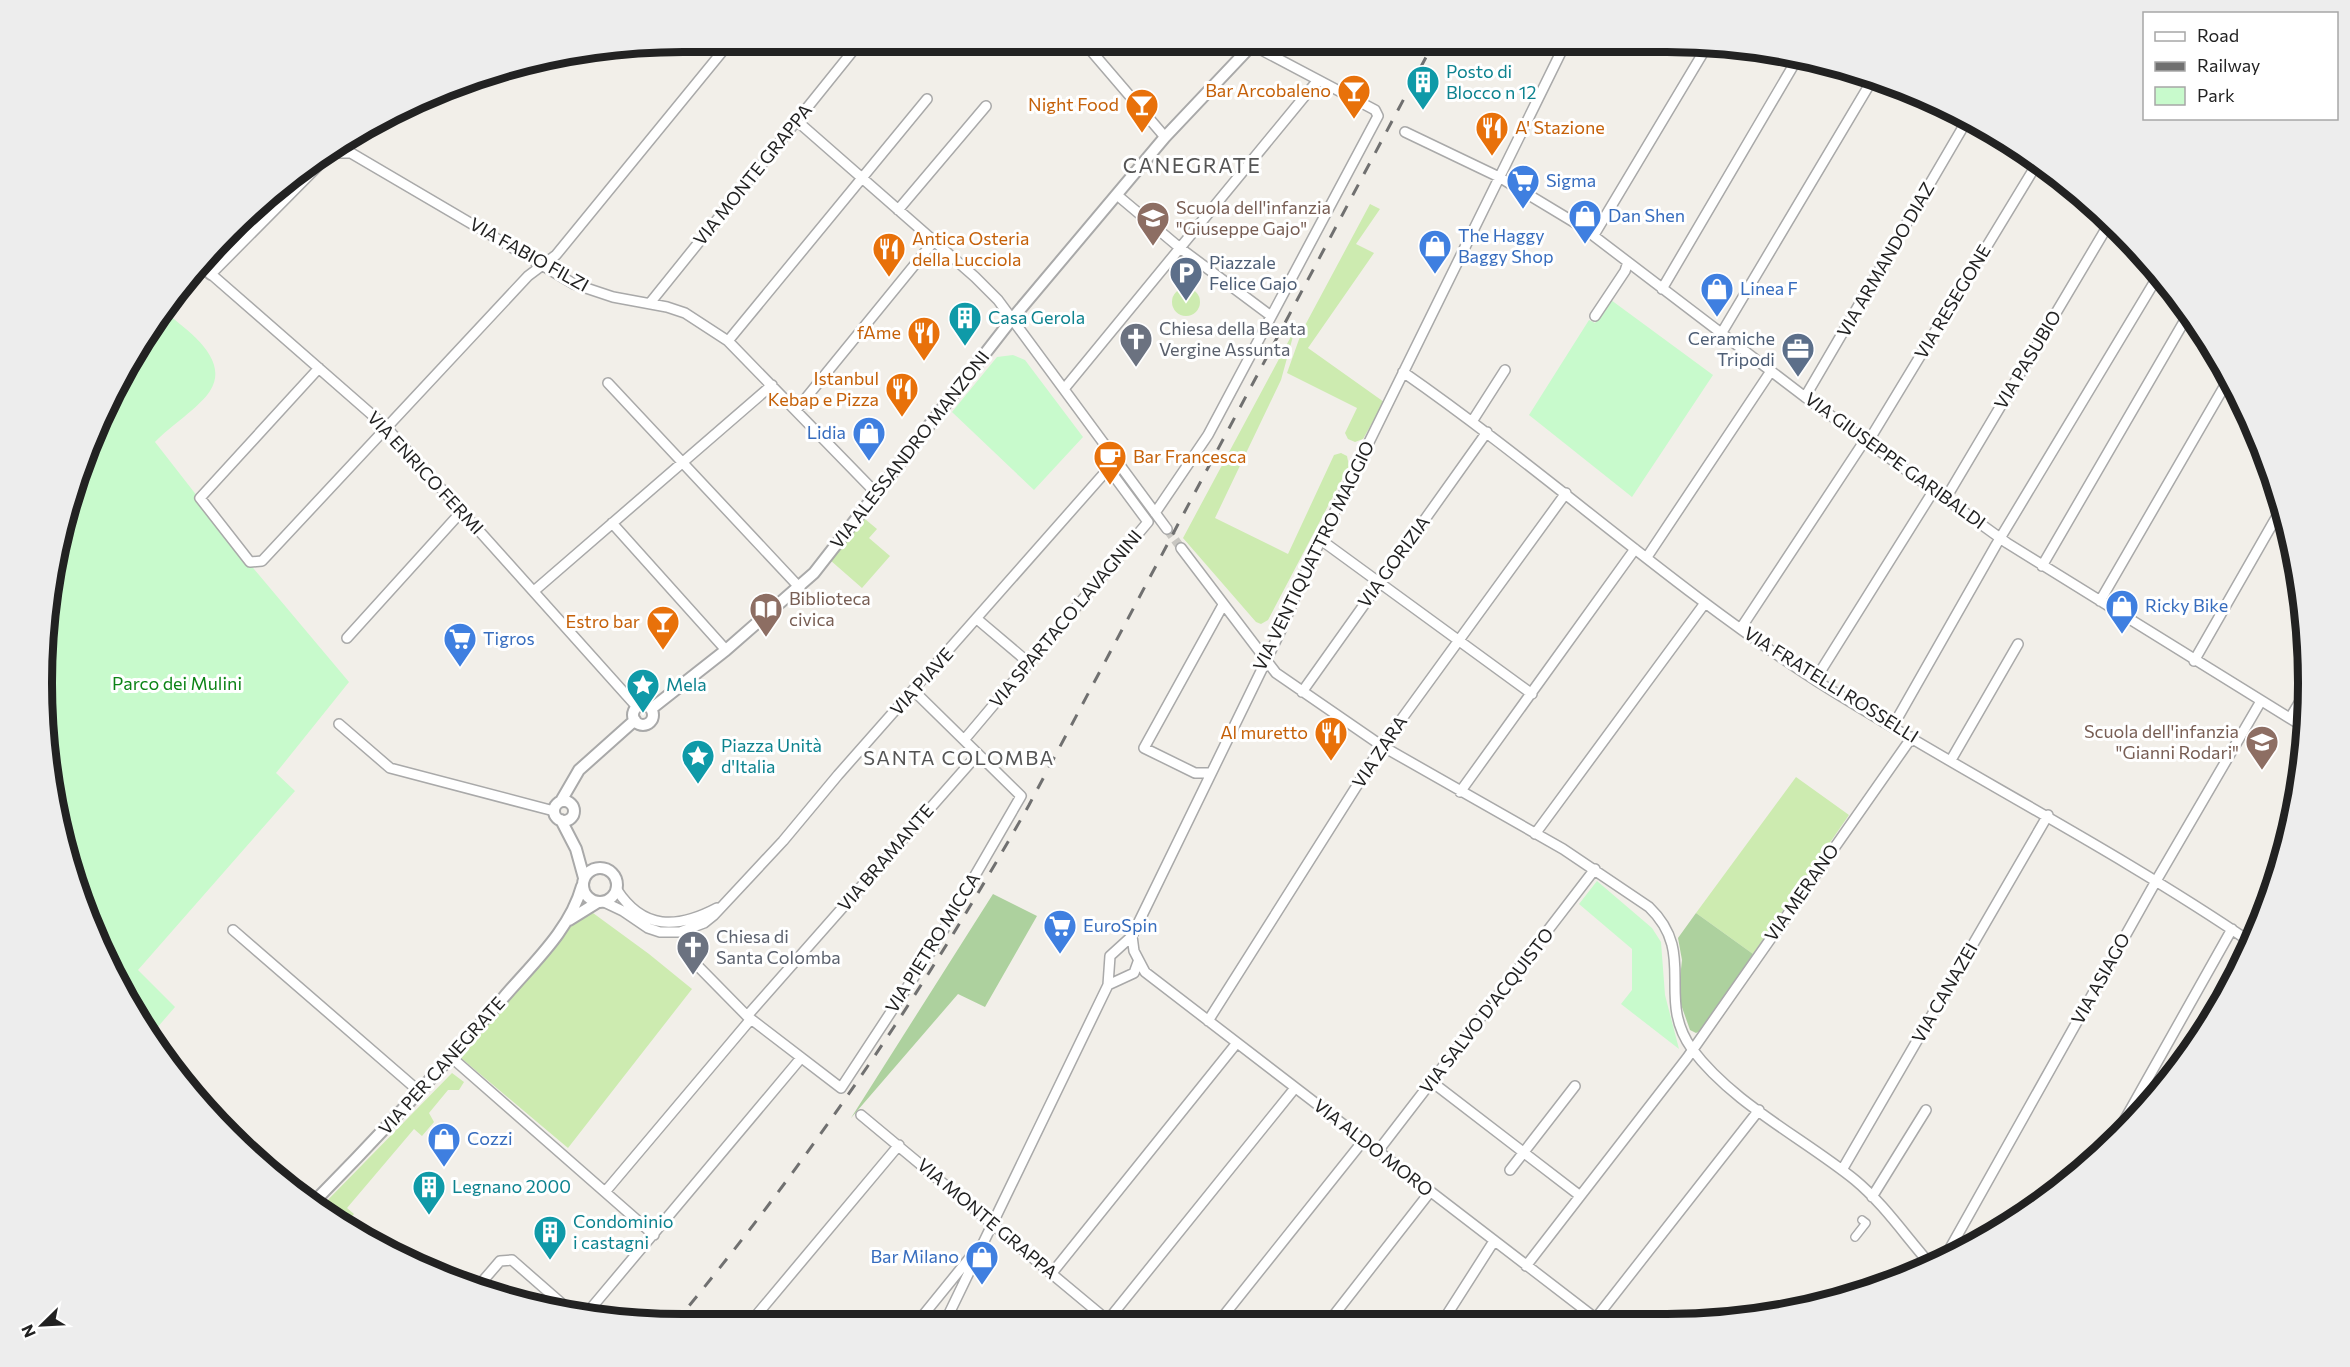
<svg xmlns="http://www.w3.org/2000/svg" width="2350" height="1367" viewBox="0 0 2350 1367" font-family="Commissioner,sans-serif">
<rect width="100%" height="100%" fill="#f2efe9"/>
<!-- grass -->
<path fill="#cdebb0" d="M1370,204l10,5 -24,35 18,9 -66,95 76,54 -21,37 -8,3 -7,-3 -3,-6 12,-25 -70,-35 15,-42z
M1172 302a14 14 0 1 1 28 0a14 14 0 1 1-28 0Z
M1295,329l-14,51 -66,138 73,36 46,-99 7,-2 6,3 2,10 -81,154 -7,4 -5,-2 -73,-84z
M865,519l12,10 -8,9 21,18 -28,32 -32,-28z
M1796,777l53,38 -96,139 -57,-41z
M593,913l56,41 43,35 -124,159 -107,-90 110,-135z
M452,1073l12,9 -5,8h-11l-19,23 5,9 -12,14 -8,-7 -67,79 7,6 -10,11 -26,-15z"/>
<!-- forest -->
<path fill="#add19e" d="M993,894l44,22 -52,91 -27,-13 -107,124z
M1696,913l57,41 -51,76 -6,3 -6,-3 -12,-34 4,-36 -4,-22z"/>
<!-- park -->
<path fill="#c8facc" d="M1611,300l102,75 -81,122 -103,-82 60,-95 6,3z
M164,311c21,18 67,47 46,80 -10,16 -41,36 -55,51l99,127 95,113 -73,91 19,18 -157,179 37,37 -25,29 -22,-32 -52,-114 -33,-165 4,-125 17,-83 44,-117 42,-73z
M1013,355l12,5 58,77 -49,53 -82,-78 45,-55z
M1597,881l55,47 9,14 4,53 14,54 -58,-45 11,-14v-41l-53,-45z"/>
<g fill="none" stroke-linecap="round" stroke-linejoin="round">
<!-- minor-tunnel -->
<path stroke="#c8c6c1" stroke-width="9" stroke-dasharray="9 4.5" stroke-linecap="butt" d="M1167,529l14,19"/>
<!-- pedestrian casing -->
<g stroke="#a9a9a9" stroke-width="10">
<path id="pedestrian" d="M1431,85v-4
M1855,1237l11,-14 -4,-3"/>
</g>
<!-- minor casing -->
<g stroke="#a9a9a9" stroke-width="12">
<path id="minor" d="M1087,46l78,91
M797,121l178,156 23,23 169,229
M1405,132l94,45 83,50 223,170 202,146 297,184
M1117,195l63,53 91,68
M898,210l88,-104
M1594,235l115,-192
M1662,289l134,-228
M650,303l206,-256
M1595,316l30,-45 3,-9
M1721,334l153,-257
M728,341l199,-242
M319,368l-119,130 50,64 12,-1 266,-285 28,-21 170,-208
M1403,372c141,98 268,215 412,308 144,91 296,167 437,263
M608,383l192,205
M1064,389l254,-309
M1805,397l161,-275
M797,409l137,-168
M1473,420l32,-50
M1868,442l170,-280
M1946,498l164,-276
M1155,513l53,-78 170,-319 -3,-6 -123,-65
M612,523l114,127
M1321,540l211,154
M1181,548l95,125 106,73 181,103 86,58c49,47 6,91 43,142 40,54 111,89 163,131 29,24 51,57 76,85
M1647,557l124,-186
M2042,566l147,-253
M534,591l238,-206
M2100,601l128,-221
M977,619l52,44
M1741,628l124,-188
M347,638l115,-127
M2194,661l87,-152
M1815,680l119,-190
M1302,692l185,-260
M637,707l-251,-280 -175,-153 113,-114 10,-7h17l223,131 39,13 54,10 18,6 43,28 147,151
M2290,718l18,-30
M339,724l51,44 164,43
M1893,726l103,-181 162,-269
M964,740l184,-218 -40,-54
M1951,760l67,-116
M1210,773h-15l-51,-25 79,-143
M1460,792l175,-243
M1535,834l170,-231
M617,890c26,40 60,39 100,18
M604,902l19,9 25,17 12,4h20l24,-9 10,-8 69,-74 55,-66 278,-315
M233,930l188,163
M1132,936l2,15 11,21 458,352
M687,955l60,61 94,72 92,-140 88,-152 -107,-105
M1108,985l26,-12 4,-11
M747,1016l231,-262
M1208,1021l174,-275 184,-253
M451,1057l203,178
M1432,1082l147,113
M861,1115l251,209
M2111,1144l121,-215
M1378,1151l217,-282
M1510,1170l65,-84
M1842,1170l206,-355
M605,1192l146,-173
M1872,1197l54,-87
M1944,1259l212,-378 105,-180
M1526,1266l161,-208 225,-321
M1052,1273l184,-229
M475,1290l25,-29 12,-1 56,49
M587,1313l214,-255
M1596,1318l163,-208
M1108,1320l187,-232
M749,1324l150,-179
M916,1324l56,-69
M944,1324l164,-339 2,-29 22,-20 150,-308 29,-68 254,-516
M1217,1324l146,-183
M1327,1324l103,-132
M1441,1324l53,-83"/>
</g>
<!-- tertiary casing -->
<g stroke="#a9a9a9" stroke-width="14">
<path id="tertiary" d="M201,265l10,9
M633 715a10 10 0 1 1 20 0a10 10 0 1 1-20 0Z
M651,709l75,-59 88,-77 198,-254 153,-182 87,-92
M561,801l18,-31 56,-50
M554 811a10 10 0 1 1 20 0a10 10 0 1 1-20 0Z
M561,820l15,29 8,29
M583 885a17 17 0 1 1 34 0a17 17 0 1 1-34 0Z
M569,920l29,-18
M311,1205c67,-68 131,-137 193,-208 29,-34 66,-67 78,-111"/>
</g>
<!-- pedestrian -->
<use href="#pedestrian" stroke="#fff" stroke-width="7"/>
<!-- minor -->
<use href="#minor" stroke="#fff" stroke-width="9"/>
<!-- tertiary -->
<use href="#tertiary" stroke="#fff" stroke-width="10"/>
<!-- rail -->
<path stroke="#707070" stroke-width="3" stroke-dasharray="12 12" stroke-linecap="butt" d="M674,1324c135,-162 252,-336 355,-519l404,-761"/>
</g>
<!-- icons -->
<defs>
<g id="building-pin" transform="scale(1.725)"><path d="M0 17L-7.5 6A9.5 9.5 0 1 1 7.5 6Z" fill="#0f9aa8" stroke="#fff"/><path d="M-4-6H4V6H1V3H-1V6H-4ZM-2.5-4.3h1.7v1.8h-1.7ZM.8-4.3h1.7v1.8H.8ZM-2.5-1h1.7V.8h-1.7ZM.8-1h1.7V.8H.8Z" fill="#fff"/></g>
<g id="bar-pin" transform="scale(1.725)"><path d="M0 17L-7.5 6A9.5 9.5 0 1 1 7.5 6Z" fill="#e8710a" stroke="#fff"/><path d="M-6-5H6L.8 .8V4.5H3.5V6h-7V4.5H-.8V.8Z" fill="#fff"/></g>
<g id="restaurant-pin" transform="scale(1.725)"><path d="M0 17L-7.5 6A9.5 9.5 0 1 1 7.5 6Z" fill="#e8710a" stroke="#fff"/><path d="M-5-6h1v4h1v-4h1v4h1v-4h1v5L-1.5 .5V6h-2V.5L-5-1ZM5-6V6H3V1.5H1.5Q1.5-4 5-6Z" fill="#fff"/></g>
<g id="supermarket-pin" transform="scale(1.725)"><path d="M0 17L-7.5 6A9.5 9.5 0 1 1 7.5 6Z" fill="#3f7fe0" stroke="#fff"/><path d="M-6-5.5h2.5l.6 2H6L4.5 2H-2.5L-4.4-4H-6ZM-1.5 3.2a1.3 1.3 0 1 0 .1 0ZM3 3.2a1.3 1.3 0 1 0 .1 0Z" fill="#fff"/></g>
<g id="shop-pin" transform="scale(1.725)"><path d="M0 17L-7.5 6A9.5 9.5 0 1 1 7.5 6Z" fill="#3f7fe0" stroke="#fff"/><path d="M-5-2.5h2.3a2.7 3.5 0 0 1 5.4 0H5L5.5 6h-11ZM-1.5-2.5h3a1.5 2.3 0 0 0-3 0Z" fill="#fff"/></g>
<g id="school-pin" transform="scale(1.725)"><path d="M0 17L-7.5 6A9.5 9.5 0 1 1 7.5 6Z" fill="#8d6e63" stroke="#fff"/><path d="M0-5L7-2L0 1L-7-2ZM-4 1L0 2.5L4 1V4Q0 6-4 4Z" fill="#fff"/></g>
<g id="parking-pin" transform="scale(1.725)"><path d="M0 17L-7.5 6A9.5 9.5 0 1 1 7.5 6Z" fill="#5c6f8a" stroke="#fff"/><path d="M-3.5-5.5H1a3.5 3.5 0 0 1 0 7H-1V5.5H-3.5ZM-1-3.4V-.6H.8a1.4 1.4 0 0 0 0-2.8Z" fill="#fff"/></g>
<g id="church-pin" transform="scale(1.725)"><path d="M0 17L-7.5 6A9.5 9.5 0 1 1 7.5 6Z" fill="#6b7280" stroke="#fff"/><path d="M-1.2-6h2.4v3.5h3.3v2.4h-3.3V6h-2.4V-.1h-3.3v-2.4h3.3Z" fill="#fff"/></g>
<g id="office-pin" transform="scale(1.725)"><path d="M0 17L-7.5 6A9.5 9.5 0 1 1 7.5 6Z" fill="#5c6f8a" stroke="#fff"/><path d="M-6-3h4V-5.5h4V-3h4V5H-6ZM-1-4.5V-3h2v-1.5ZM-6 0V1H6V0Z" fill="#fff"/></g>
<g id="cafe-pin" transform="scale(1.725)"><path d="M0 17L-7.5 6A9.5 9.5 0 1 1 7.5 6Z" fill="#e8710a" stroke="#fff"/><path d="M-5.5-4.5H6V0H3Q3 3.5 0 3.5H-2.5Q-5.5 3.5-5.5 0ZM3-3.2v2h1.7v-2ZM-6 4.5H4V6H-6Z" fill="#fff"/></g>
<g id="library-pin" transform="scale(1.725)"><path d="M0 17L-7.5 6A9.5 9.5 0 1 1 7.5 6Z" fill="#8d6e63" stroke="#fff"/><path d="M-6-4Q-3-5.5-.7-3.5V5Q-3 3-6 4ZM6-4Q3-5.5 .7-3.5V5Q3 3 6 4Z" fill="#fff"/></g>
<g id="sight-pin" transform="scale(1.725)"><path d="M0 17L-7.5 6A9.5 9.5 0 1 1 7.5 6Z" fill="#0f9aa8" stroke="#fff"/><path d="M0-6L1.8-2.2L6-1.7L2.9 1.2L3.7 5.4L0 3.3L-3.7 5.4L-2.9 1.2L-6-1.7L-1.8-2.2Z" fill="#fff"/></g>
</defs>
<g fill-rule="evenodd">
<use href="#building-pin" x="1423" y="82"/>
<use href="#bar-pin" x="1354" y="91"/>
<use href="#bar-pin" x="1142" y="105"/>
<use href="#restaurant-pin" x="1492" y="128"/>
<use href="#supermarket-pin" x="1523" y="181"/>
<use href="#shop-pin" x="1585" y="216"/>
<use href="#school-pin" x="1153" y="218"/>
<use href="#shop-pin" x="1435" y="246"/>
<use href="#restaurant-pin" x="889" y="249"/>
<use href="#parking-pin" x="1186" y="273"/>
<use href="#shop-pin" x="1717" y="289"/>
<use href="#building-pin" x="965" y="318"/>
<use href="#restaurant-pin" x="924" y="333"/>
<use href="#church-pin" x="1136" y="339"/>
<use href="#office-pin" x="1798" y="349"/>
<use href="#restaurant-pin" x="902" y="389"/>
<use href="#shop-pin" x="869" y="433"/>
<use href="#cafe-pin" x="1110" y="457"/>
<use href="#shop-pin" x="2122" y="606"/>
<use href="#library-pin" x="766" y="609"/>
<use href="#bar-pin" x="663" y="622"/>
<use href="#supermarket-pin" x="460" y="639"/>
<use href="#sight-pin" x="643" y="685"/>
<use href="#restaurant-pin" x="1331" y="733"/>
<use href="#school-pin" x="2262" y="742"/>
<use href="#sight-pin" x="698" y="756"/>
<use href="#supermarket-pin" x="1060" y="926"/>
<use href="#church-pin" x="693" y="947"/>
<use href="#shop-pin" x="444" y="1139"/>
<use href="#building-pin" x="429" y="1187"/>
<use href="#building-pin" x="550" y="1232"/>
<use href="#shop-pin" x="982" y="1257"/>
</g>
<g text-anchor="middle" stroke-width="6" stroke-linejoin="round" paint-order="stroke">
<!-- culture labels -->
<g font-size="18" fill="#0d838f" stroke="#fff" text-anchor="start">
<text x="1446" y="78">Posto di<tspan x="1446" dy="21">Blocco n 12</tspan></text>
<text x="988" y="324">Casa Gerola</text>
<text x="666" y="691">Mela</text>
<text x="721" y="752">Piazza Unità<tspan x="721" dy="21">d'Italia</tspan></text>
<text x="452" y="1193">Legnano 2000</text>
<text x="573" y="1228">Condominio<tspan x="573" dy="21">i castagni</tspan></text>
</g>
<!-- food labels -->
<g font-size="18" fill="#c56008" stroke="#fff" text-anchor="end">
<text x="1331" y="97">Bar Arcobaleno</text>
<text x="1119" y="111">Night Food</text>
<text x="1515" y="134" text-anchor="start">A' Stazione</text>
<text x="912" y="245" text-anchor="start">Antica Osteria<tspan x="912" dy="21">della Lucciola</tspan></text>
<text x="901" y="339">fAme</text>
<text x="879" y="385">Istanbul<tspan x="879" dy="21">Kebap e Pizza</tspan></text>
<text x="1133" y="463" text-anchor="start">Bar Francesca</text>
<text x="640" y="628">Estro bar</text>
<text x="1308" y="739">Al muretto</text>
</g>
<!-- street labels -->
<g font-size="18" fill="#222" stroke="#fff">
<text transform="translate(753 175) rotate(-51)" y="6">VIA MONTE GRAPPA</text>
<text transform="translate(529 255) rotate(29)" y="6">VIA FABIO FILZI</text>
<text transform="translate(1886 260) rotate(-60)" y="6">VIA ARMANDO DIAZ</text>
<text transform="translate(1953 302) rotate(-59)" y="6">VIA RESEGONE</text>
<text transform="translate(2028 360) rotate(-59)" y="6">VIA PASUBIO</text>
<text transform="translate(910 450) rotate(-52)" y="6">VIA ALESSANDRO MANZONI</text>
<text transform="translate(1895 461) rotate(36)" y="6">VIA GIUSEPPE GARIBALDI</text>
<text transform="translate(425 473) rotate(47)" y="6">VIA ENRICO FERMI</text>
<text transform="translate(1314 556) rotate(-64)" y="6">VIA VENTIQUATTRO MAGGIO</text>
<text transform="translate(1394 562) rotate(-54)" y="6">VIA GORIZIA</text>
<text transform="translate(1066 619) rotate(-50)" y="6">VIA SPARTACO LAVAGNINI</text>
<text transform="translate(922 682) rotate(-48)" y="6">VIA PIAVE</text>
<text transform="translate(1831 685) rotate(32)" y="6">VIA FRATELLI ROSSELLI</text>
<text transform="translate(1380 752) rotate(-56)" y="6">VIA ZARA</text>
<text transform="translate(886 858) rotate(-49)" y="6">VIA BRAMANTE</text>
<text transform="translate(1802 893) rotate(-55)" y="6">VIA MERANO</text>
<text transform="translate(933 943) rotate(-58)" y="6">VIA PIETRO MICCA</text>
<text transform="translate(2101 979) rotate(-61)" y="6">VIA ASIAGO</text>
<text transform="translate(1945 993) rotate(-60)" y="6">VIA CANAZEI</text>
<text transform="translate(1487 1011) rotate(-52)" y="6">VIA SALVO D'ACQUISTO</text>
<text transform="translate(442 1066) rotate(-48)" y="6">VIA PER CANEGRATE</text>
<text transform="translate(1373 1148) rotate(38)" y="6">VIA ALDO MORO</text>
<text transform="translate(987 1219) rotate(40)" y="6">VIA MONTE GRAPPA</text>
</g>
<!-- shop labels -->
<g font-size="18" fill="#366cbe" stroke="#fff" text-anchor="start">
<text x="1546" y="187">Sigma</text>
<text x="1608" y="222">Dan Shen</text>
<text x="1458" y="242">The Haggy<tspan x="1458" dy="21">Baggy Shop</tspan></text>
<text x="1740" y="295">Linea F</text>
<text x="846" y="439" text-anchor="end">Lidia</text>
<text x="2145" y="612">Ricky Bike</text>
<text x="483" y="645">Tigros</text>
<text x="1083" y="932">EuroSpin</text>
<text x="467" y="1145">Cozzi</text>
<text x="959" y="1263" text-anchor="end">Bar Milano</text>
</g>
<!-- education labels -->
<g font-size="18" fill="#785e54" stroke="#fff" text-anchor="start">
<text x="1176" y="214">Scuola dell'infanzia<tspan x="1176" dy="21">"Giuseppe Gajo"</tspan></text>
<text x="789" y="605">Biblioteca<tspan x="789" dy="21">civica</tspan></text>
<text x="2239" y="738" text-anchor="end">Scuola dell'infanzia<tspan x="2239" dy="21">"Gianni Rodari"</tspan></text>
</g>
<!-- service labels -->
<g font-size="18" fill="#4e5e75" stroke="#fff" text-anchor="start">
<text x="1209" y="269">Piazzale<tspan x="1209" dy="21">Felice Gajo</tspan></text>
<text x="1775" y="345" text-anchor="end">Ceramiche<tspan x="1775" dy="21">Tripodi</tspan></text>
</g>
<!-- worship labels -->
<g font-size="18" fill="#5b616d" stroke="#fff" text-anchor="start">
<text x="1159" y="335">Chiesa della Beata<tspan x="1159" dy="21">Vergine Assunta</tspan></text>
<text x="716" y="943">Chiesa di<tspan x="716" dy="21">Santa Colomba</tspan></text>
</g>
<!-- park labels -->
<g font-size="18" fill="#0c8416" stroke="#fff">
<text x="177" y="690">Parco dei Mulini</text>
</g>
<!-- neighbourhood labels -->
<g font-size="20" letter-spacing="1.5" fill="#555" stroke="#fff">
<text x="959" y="765">SANTA COLOMBA</text>
</g>
<!-- quarter labels -->
<g font-size="21" letter-spacing="1.5" fill="#555" stroke="#fff">
<text x="1192" y="173">CANEGRATE</text>
</g>
</g>
<!-- crop -->
<path d="M0 0H2350V1367H0ZM683 52H1667A631 631 0 0 1 2298 683V683A631 631 0 0 1 1667 1314H683A631 631 0 0 1 52 683V683A631 631 0 0 1 683 52Z" fill="#ededed" fill-rule="evenodd"/>
<path fill="none" stroke="#222" stroke-width="8" d="M683 52H1667A631 631 0 0 1 2298 683V683A631 631 0 0 1 1667 1314H683A631 631 0 0 1 52 683V683A631 631 0 0 1 683 52Z"/>
<!-- legend -->
<rect x="2143" y="12" width="195" height="108" fill="#ffffff" stroke="#a7a7a7" stroke-width="1.5"/>
<rect x="2155" y="32" width="30" height="9" fill="#ffffff" stroke="#a7a7a7" stroke-width="1.5"/>
<text x="2197" y="42" font-size="18" fill="#222222">Road</text>
<rect x="2155" y="62" width="30" height="9" fill="#707070" stroke="#a7a7a7" stroke-width="1.5"/>
<text x="2197" y="72" font-size="18" fill="#222222">Railway</text>
<rect x="2155" y="87" width="30" height="18" fill="#c8facc" stroke="#a7a7a7" stroke-width="1.5"/>
<text x="2197" y="102" font-size="18" fill="#222222">Park</text>
<!-- north arrow -->
<g transform="translate(42 1325) rotate(246)" stroke="#ffffff" stroke-width="4.5" paint-order="stroke">
<path d="M0-4.5L10 22L0 15L-10 22Z" fill="#222222"/>
<text y="-9" font-size="16" font-weight="bold" text-anchor="middle" fill="#222222">N</text>
</g>
</svg>
